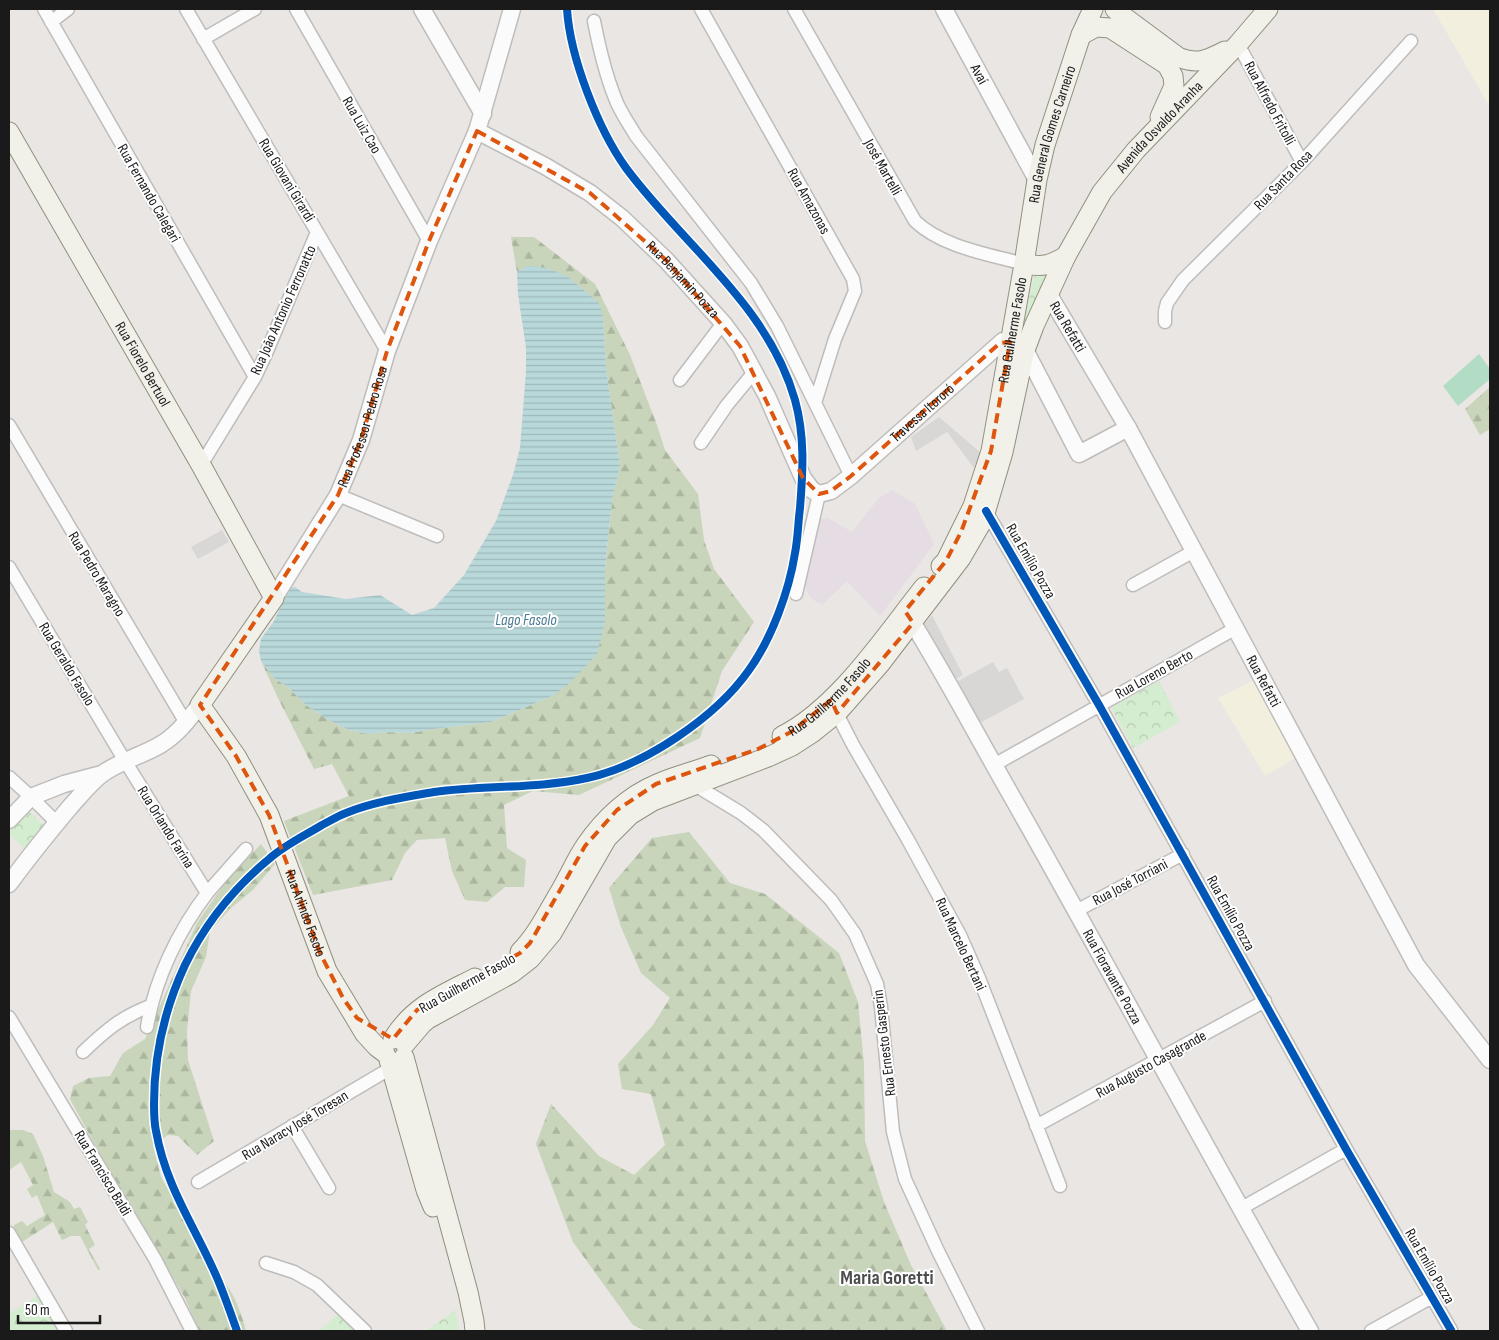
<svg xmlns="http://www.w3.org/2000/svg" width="1499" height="1340" viewBox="0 0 1499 1340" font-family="'Sofia Sans Condensed',sans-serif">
<defs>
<pattern id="forest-firs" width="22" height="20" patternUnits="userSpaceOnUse" patternTransform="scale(1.25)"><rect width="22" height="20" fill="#c8d5ba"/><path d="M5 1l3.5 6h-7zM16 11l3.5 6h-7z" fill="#abb69f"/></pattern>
<pattern id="park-crowns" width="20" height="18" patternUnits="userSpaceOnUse" patternTransform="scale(1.25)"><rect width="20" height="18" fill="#d4edd0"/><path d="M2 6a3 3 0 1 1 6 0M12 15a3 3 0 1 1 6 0" fill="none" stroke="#b5cbb2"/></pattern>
<pattern id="water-rules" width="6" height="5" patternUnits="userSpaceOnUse" patternTransform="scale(1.25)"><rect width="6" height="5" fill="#b9d8da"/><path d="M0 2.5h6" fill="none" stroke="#9eb9ba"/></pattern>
</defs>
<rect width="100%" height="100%" fill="#e9e6e3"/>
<!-- industrial -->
<path fill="#e6dce3" d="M892,490l23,14 19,40 -54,72 -33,-35 -24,23 -7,-2 -7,-7 -4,-8 9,-41 7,-27 7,-1 24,14 27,-34z"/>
<!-- education -->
<path fill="#f3efde" d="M1433,9h57v98z
M1260,677l39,79 -34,20 -47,-78z"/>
<!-- forest -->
<path fill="url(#forest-firs)" d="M511,237h23l61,47 35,71 27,70 8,25 33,44 6,46 10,29 40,53 -32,49 -22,67 -121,57 -46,-4 -29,14 3,43 19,12 -2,27h-19l-18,15 -22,-2 -13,-29 -7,-33 -28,2 -12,13 -13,27 -79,15 -29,-74 65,-25 -17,-32 -18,5 -36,-71 -17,-37 13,17 14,9 18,18 21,14 22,11 19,4 18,-2 24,1 24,-4 57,-7 61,-26 53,-74v-53l7,-69 8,-34 -14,-98 -3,-50 -76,-52 -10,6z
M1490,387v42l-10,6 -15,-26z
M689,832l41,51 35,11 74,59 19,49 6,62 1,77 19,61 27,63 36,66h-301l-13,-6 -60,-83 -37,-98 15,-40 48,52 35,19 31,-30 -14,-51 -29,-5 -4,-25 35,-39 17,-27 -29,-25 -20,-46 -12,-39 43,-50z
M261,844l14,20 -22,26 -22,18 -21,23 -4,26 -15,34 -4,40 1,29 26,81 -17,14 -19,-19 -10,-1 -15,11 8,31 14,25 17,14 23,50c3,10 9,15 15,24 7,12 13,28 16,41h-47l-14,-33 -85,-144 -30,-55 3,-13 16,-8 21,-2 13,-23 22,-14 52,-116 30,-43z
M9,1130h14l10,4 10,22 11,36 16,10 4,7 6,-2 8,15 -3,3 10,20 -6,4 11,20 -2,1 -18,-34h-9l-9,4 -9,-18 -31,20c-6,-4 -8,-10 -8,-17l8,-4 5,5 18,-11 -8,-20 -5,3 -5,-9 6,-4 -12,-23 -12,8z"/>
<!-- park -->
<path fill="url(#park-crowns)" d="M1040,270l12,6 -24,49 -4,-6 11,-45z
M1159,681l21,41 -47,26 -22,-41z
M27,810l17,15 -20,23 -15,-14v-5z
M40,1294l20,31 -9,6h-42v-17z
M347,1306l13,9 13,16h-54z
M456,1310l3,21h-34z"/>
<!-- pitch -->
<path fill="#b2dcc4" d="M1479,354l11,15v10l-32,27 -15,-20z"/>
<!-- parking -->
<path fill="#d9d7d6" d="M939,417l41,35 -6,16 -27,-36 -31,19 -5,-14z
M222,530l7,12 -31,17 -7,-12z
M932,615l31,60 -9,5 -30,-55z
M993,662l6,10 8,-4 17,31 -44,24 -22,-42z"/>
<!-- water -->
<path fill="url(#water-rules)" d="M527,266h8l14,3 18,7 32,27 4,15 3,50 14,98 -8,34 -7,69v53l-8,32 -27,29 -18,13 -61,26 -57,7 -24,4 -24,-1 -18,2 -19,-4 -22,-11 -21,-14 -18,-18 -14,-9 -13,-17 -2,-10 2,-12 13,-18 15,-33 6,-1 7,5 44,7 34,-4 32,20 22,-7 30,-33 32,-54 17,-46 7,-27 6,-77v-23l-8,-54 -1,-22z"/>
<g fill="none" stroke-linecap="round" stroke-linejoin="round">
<!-- minor casing -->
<g stroke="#bebdbb" stroke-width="15">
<path id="minor" d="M44,9l211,368
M186,9l201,342
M296,9l133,232
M701,9l152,270 2,12 -20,48 -20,64
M794,9l121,212c27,26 73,33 109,43
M594,21c5,26 11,52 21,77 5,14 14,26 21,38l115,147 26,43 74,150
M51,22l17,-13
M203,39l52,-30
M1238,44l64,118
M1165,322v-11l2,-8 16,-23 119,-118 109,-121
M680,380l43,-57
M9,425l177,298
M701,443l26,-38 28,-34
M201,465l54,-88 10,-21 52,-124
M338,495l99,41
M986,511l113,194 247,444 105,181
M9,567l116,194 82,132
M1133,585l61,-34
M796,594l23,-100
M834,708l19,37 54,93 53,97 19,43 81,208
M994,765l242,-137
M9,777l22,20 26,26
M690,782l51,31 22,17 68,70 24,34 22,50 4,23 12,125 12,47 33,72 40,80
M1076,911l107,-57
M9,1017l146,242 37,72
M147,1027c8,-48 31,-96 61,-135 12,-14 25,-28 38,-43
M83,1052c22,-21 38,-35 67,-46
M292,1126l37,62
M1036,1126l229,-125
M198,1182l193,-114
M1240,1209l106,-60
M9,1233l57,98
M266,1263l28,9 23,13 48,46
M1371,1331l61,-34"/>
</g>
<!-- tertiary casing -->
<g stroke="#bebdbb" stroke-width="19">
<g id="tertiary">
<path d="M422,9l61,105"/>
<path id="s1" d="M944,9l93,171"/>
<path id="s2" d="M477,131l68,35 45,27 32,25 44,42 57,63 17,23 27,50 36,82 9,12 7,4 12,-3 20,-15 152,-135 7,1 15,8 54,104 49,-26"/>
<path id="s3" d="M1048,293l80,135 288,537 74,95"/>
<path id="s4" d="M274,598l64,-103 23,-55 26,-89 42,-110 48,-110 35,-122"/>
<path id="s5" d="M906,612c37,59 70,122 105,183 101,178 197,358 299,536"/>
<path d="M9,820l22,-23 33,-13 34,-9"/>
<path d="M9,884c19,-26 40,-52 61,-77 10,-11 20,-24 32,-33 18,-13 39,-18 58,-29 17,-10 28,-25 40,-40"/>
</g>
</g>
<!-- secondary casing -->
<g stroke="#918f7d" stroke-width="21">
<g id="secondary">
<path d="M1115,9l5,5 58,43c20,8 29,3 47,-6"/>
<path d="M1081,35l15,-8 14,1 57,37 6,11 1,10 -14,31"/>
<path id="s6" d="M9,132l192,333 73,133 -74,107 36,51 33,59 58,156 38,63 12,13 8,6"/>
<path d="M1024,264c19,3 25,2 42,-8"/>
<path id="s7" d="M941,566l5,-5 27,-55 18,-55 33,-187 13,-84 8,-35 36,-110 12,-26"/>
<path id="s8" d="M782,736c56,-28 103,-100 142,-149"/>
<path d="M520,952c16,-16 27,-38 38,-57 10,-16 17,-34 28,-50 17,-25 42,-49 71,-61 17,-8 36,-12 54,-19"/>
<path d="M393,1039c20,-33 49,-44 82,-61"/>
<path id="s9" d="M405,1044l17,-20 6,-5 84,-46 18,-14 22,-26 55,-95 23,-23 23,-14 115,-44 24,-11 20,-13 25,-20 43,-49 81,-106 22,-38 20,-68 22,-102 9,-24 32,-70 36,-64 34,-42 102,-106 30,-35"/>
<path d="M404,1057l64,235 6,29 1,10"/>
<path d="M389,1060l37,130 7,17"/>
</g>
</g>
<!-- minor -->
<use href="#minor" stroke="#fcfbfb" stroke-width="12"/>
<!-- tertiary -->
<use href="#tertiary" stroke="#fcfbfb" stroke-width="16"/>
<!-- secondary -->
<use href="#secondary" stroke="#f1f0e9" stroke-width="19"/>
<!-- cycleway casing -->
<g stroke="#fff" stroke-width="11">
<path id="cycleway" d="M986,511l113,194 247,444 105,181
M237,1331c-6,-17 -12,-34 -19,-51 -22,-52 -52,-92 -62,-149 -2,-9 -2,-18 -2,-27 0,-50 10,-94 31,-139 20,-41 49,-77 84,-106 16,-14 35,-23 53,-34 8,-4 16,-9 24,-12 27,-11 59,-16 88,-21 51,-7 103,-3 153,-14 57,-12 129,-61 162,-108 23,-32 40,-79 46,-117 3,-15 3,-30 5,-45 3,-37 5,-72 -5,-108 -27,-95 -112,-155 -169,-232 -28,-39 -56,-111 -59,-159"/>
</g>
<!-- cycleway -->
<use href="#cycleway" stroke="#0057b8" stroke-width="8"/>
</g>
<!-- marked area -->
<path fill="none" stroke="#de560d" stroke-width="4" stroke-dasharray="10 6" stroke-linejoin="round" d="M477,131l113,62 76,67 74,86 63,132 16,16 12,-3 20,-15 149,-133 10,-1 -19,109 -30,81 -15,29 -41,50 8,12 -76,90 -6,-13 -40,32 -33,17 -102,35 -39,26 -32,36 -55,97 -10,10 -103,57 -24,29 -36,-21 -14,-20 -23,-45 -51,-138 -33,-59 -36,-51 138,-210 23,-55 26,-89 42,-110z"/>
<g text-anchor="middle" stroke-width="4" stroke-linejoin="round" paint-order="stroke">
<!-- street labels -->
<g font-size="15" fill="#1a1a1a" stroke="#fff">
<text dy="5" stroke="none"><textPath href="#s1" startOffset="74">Avaí</textPath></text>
<text transform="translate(1270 103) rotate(62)" y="5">Rua Alfredo Fritolli</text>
<text transform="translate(362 125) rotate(60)" y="5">Rua Luiz Cao</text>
<text dy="5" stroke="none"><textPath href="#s9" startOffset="1242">Avenida Osvaldo Aranha</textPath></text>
<text dy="5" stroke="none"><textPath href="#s7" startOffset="449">Rua General Gomes Carneiro</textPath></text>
<text transform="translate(883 167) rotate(61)" y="5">José Martelli</text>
<text transform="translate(287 180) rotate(59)" y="5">Rua Giovani Girardi</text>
<text transform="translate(1283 180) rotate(-46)" y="5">Rua Santa Rosa</text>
<text transform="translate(149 193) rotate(60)" y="5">Rua Fernando Calegari</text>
<text transform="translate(809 201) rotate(61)" y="5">Rua Amazonas</text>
<text dy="5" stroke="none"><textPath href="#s2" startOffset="256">Rua Benjamin Pozza</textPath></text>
<text transform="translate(283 310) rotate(-66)" y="5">Rua João Antonio Ferronatto</text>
<text dy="5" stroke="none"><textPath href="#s3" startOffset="39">Rua Refatti</textPath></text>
<text dy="5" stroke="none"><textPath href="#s7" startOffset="249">Rua Guilherme Fasolo</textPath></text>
<text dy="5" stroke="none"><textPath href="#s6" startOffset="268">Rua Fiorelo Bertuol</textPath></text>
<text dy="5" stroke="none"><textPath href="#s2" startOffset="646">Travessa Itororó</textPath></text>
<text dy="5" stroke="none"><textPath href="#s4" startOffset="194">Rua Professor Pedro Rosa</textPath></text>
<text transform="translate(1031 561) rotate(60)" y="5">Rua Emílio Pozza</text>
<text transform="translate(97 574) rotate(59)" y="5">Rua Pedro Maragno</text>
<text transform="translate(67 664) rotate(59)" y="5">Rua Geraldo Fasolo</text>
<text transform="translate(1154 674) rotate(-29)" y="5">Rua Loreno Berto</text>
<text dy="5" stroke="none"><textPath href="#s3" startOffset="444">Rua Refatti</textPath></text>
<text dy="5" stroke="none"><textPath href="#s8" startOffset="62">Rua Guilherme Fasolo</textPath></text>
<text transform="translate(166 827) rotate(58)" y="5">Rua Orlando Farina</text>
<text transform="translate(1130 882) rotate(-28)" y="5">Rua José Torriani</text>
<text transform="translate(1231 913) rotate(61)" y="5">Rua Emílio Pozza</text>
<text dy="5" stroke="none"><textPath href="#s6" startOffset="901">Rua Arlindo Fasolo</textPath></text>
<text transform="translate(961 944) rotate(65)" y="5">Rua Marcelo Bertani</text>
<text dy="5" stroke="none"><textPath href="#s5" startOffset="419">Rua Fioravante Pozza</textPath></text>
<text transform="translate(467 983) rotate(-29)" y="5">Rua Guilherme Fasolo</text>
<text transform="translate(884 1043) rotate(-97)" y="5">Rua Ernesto Gasperin</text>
<text transform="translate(1151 1064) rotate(-29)" y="5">Rua Augusto Casagrande</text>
<text transform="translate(295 1125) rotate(-31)" y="5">Rua Naracy José Toresan</text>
<text transform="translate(103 1173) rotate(59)" y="5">Rua Francisco Baldi</text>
<text transform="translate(1430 1266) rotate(60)" y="5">Rua Emílio Pozza</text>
</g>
<!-- water labels -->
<g font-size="16" font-style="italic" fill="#4b7892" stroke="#fff">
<text x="526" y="625">Lago Fasolo</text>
</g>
<!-- district labels -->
<g font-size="20" font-weight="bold" fill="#4d4d4d" stroke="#fff">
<text x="887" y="1284">Maria Goretti</text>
</g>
</g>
<!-- border -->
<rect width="1499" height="1340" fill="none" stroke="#1a1a1a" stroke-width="20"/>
<!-- scale -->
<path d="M18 1315v8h82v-8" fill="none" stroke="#1a1a1a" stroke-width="2.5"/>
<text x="25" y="1315" font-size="15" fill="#1a1a1a" stroke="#ffffff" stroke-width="4" paint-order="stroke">50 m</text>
</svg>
